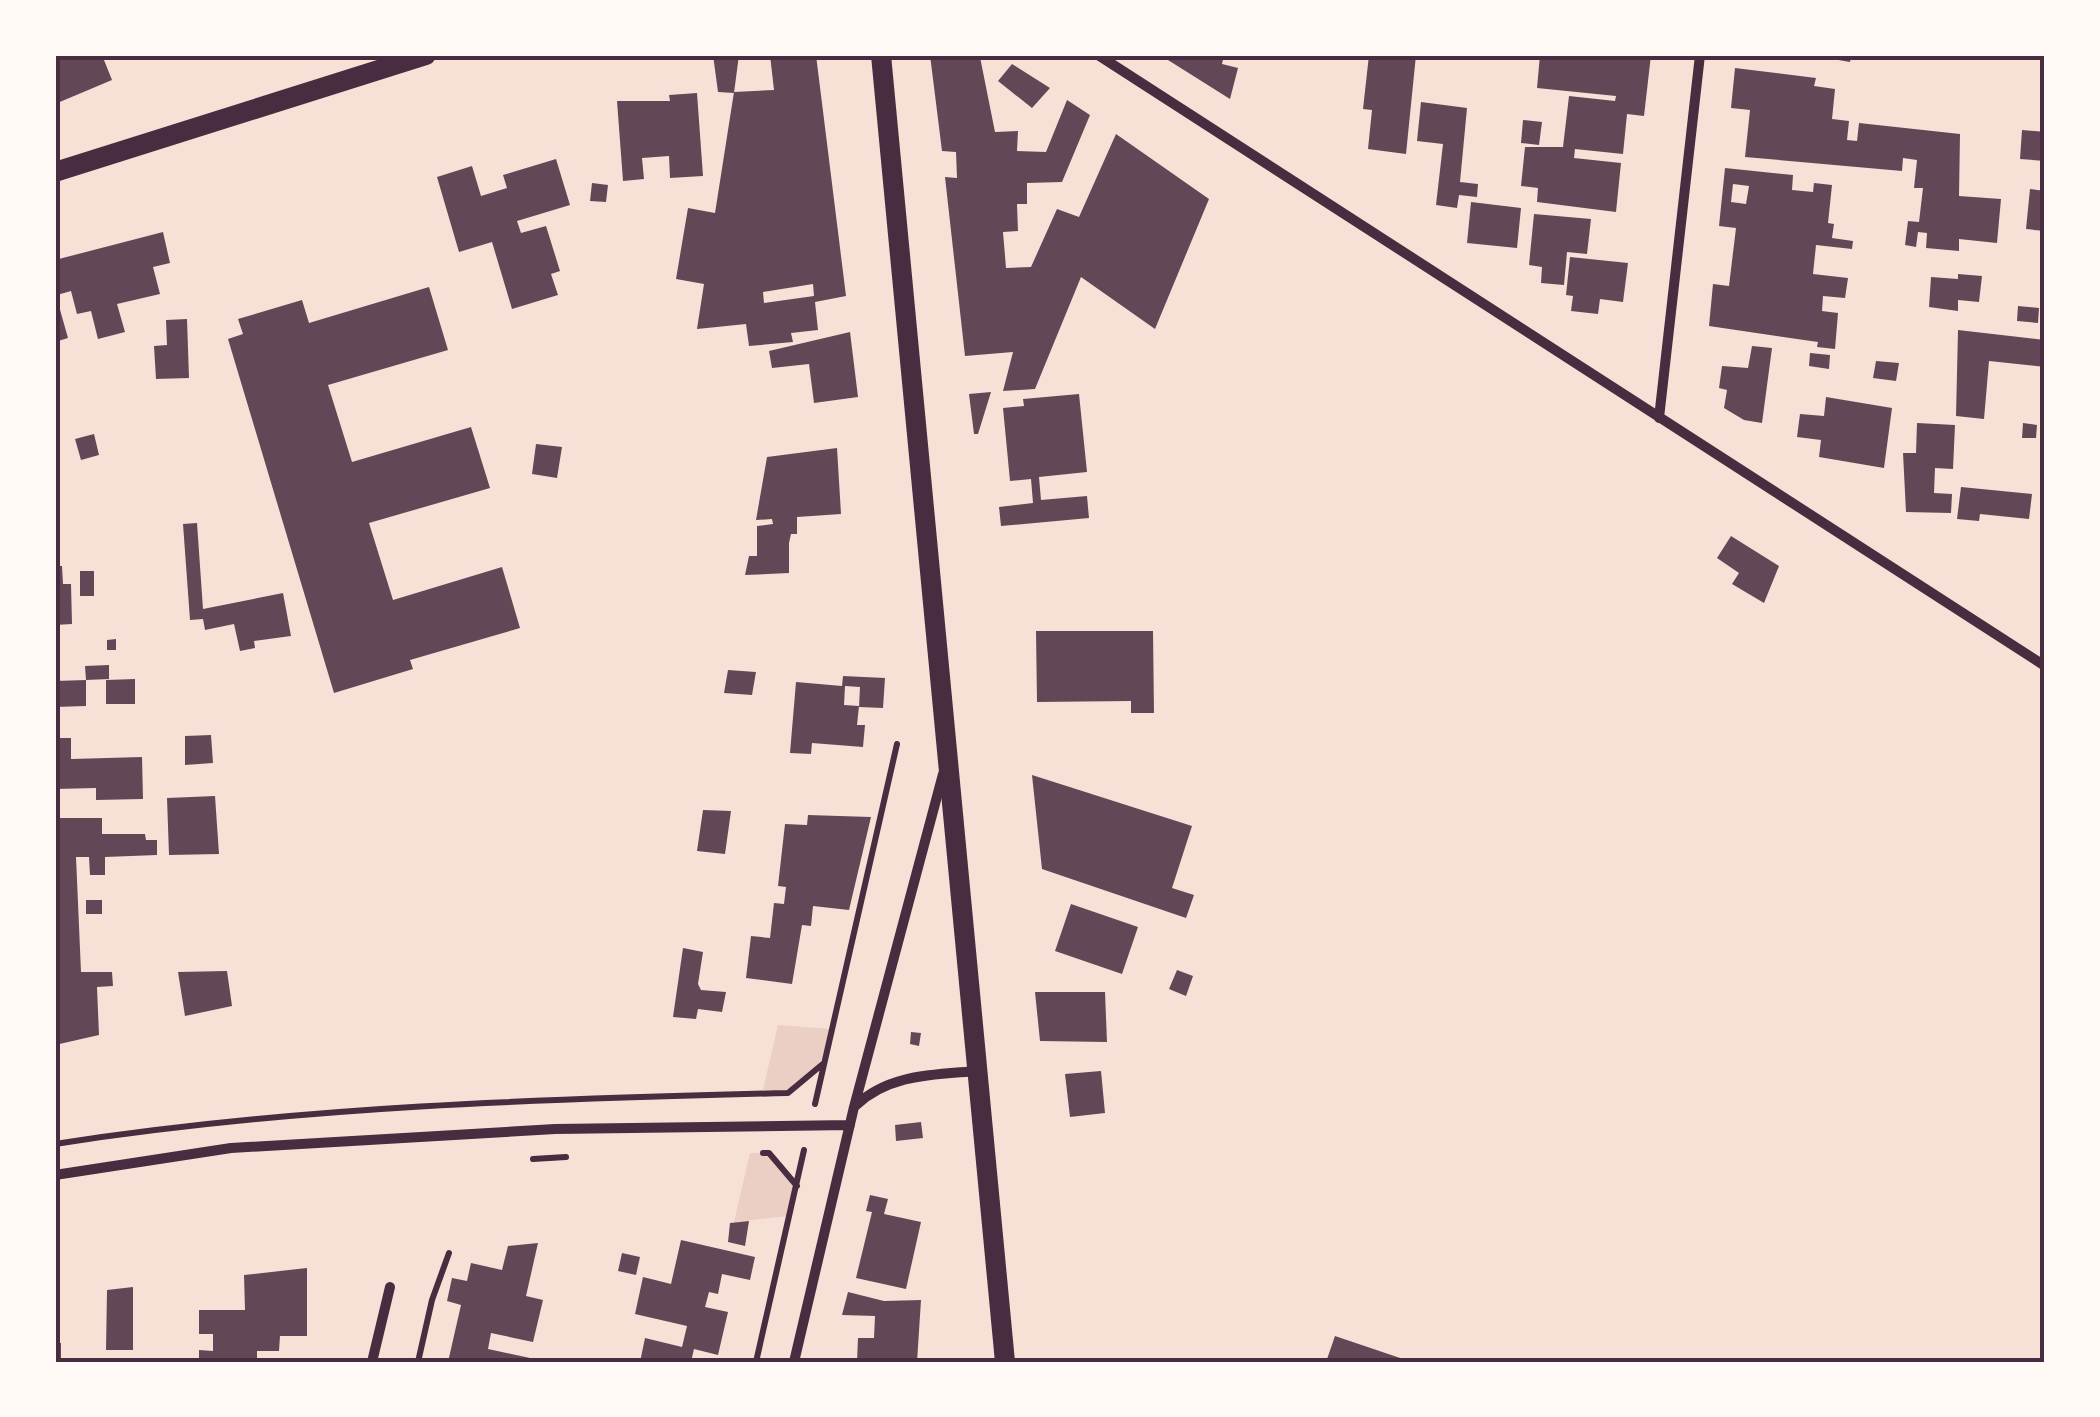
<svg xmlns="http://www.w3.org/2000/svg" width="2100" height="1417" viewBox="0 0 2100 1417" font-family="'Titillium Web',sans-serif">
<rect width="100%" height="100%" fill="#f7e1d7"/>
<!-- green -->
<path fill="#ebcfc5" d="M778,1025l54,4c-10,40 -25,64 -70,65z
M750,1153h19l28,33 -8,30 -55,6z"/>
<!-- building -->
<path fill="#644757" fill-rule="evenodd" d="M55,55h47l10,25 -57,24z
M713,55h26l-5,38 -16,-1z
M770,55h46l30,241 -31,6 3,28 -27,3 2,9 -44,4 -3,-22 -49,5 7,-45 -28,-5 12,-71 27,5 19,-121 40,-2zM813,284l1,12 -50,7 -1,-11z
M930,55l50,2 15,75 23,-1 -1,20 29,1 21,-52 23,15 -28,67 -35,1v21h-10l1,27 -15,1 3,36 25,-1 26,-58 22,8 37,-83 93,65 -54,130 -74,-52 -46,112 -32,2 10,-39 -48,4 -20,-179 12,1 -1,-26 -14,-1z
M1160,55h64l-2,9 16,4 -8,31z
M1369,55h47l-10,99 -38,-5 4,-39 -9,-1z
M1540,55h111l-7,61 -17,-2 -4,40 -48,-5 -1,9 47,5 -5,49 -79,-10 1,-14 -17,-2 4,-39h38l6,-51 46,5 1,-5 -79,-8z
M1810,55h41l-1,7z
M1012,64l38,24 -18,20 -34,-27z
M1735,68l81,10 -2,8 21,3 -3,30 17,2 -2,19 10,1 2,-18 101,11 -1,62 42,3 -4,44 -38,-4v12l-33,-3 1,-15 -9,-1 -2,15 -11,-2 3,-24 11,1 4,-34h-9l3,-28 -14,-2 -1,13 -157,-14 5,-47 -19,-2z
M697,93l6,83 -33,2 -1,-22 -27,2 2,21 -21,2 -6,-80h53l-1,-6z
M1421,102l46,6 -7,74 18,2 -1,13 -18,-2 -2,13 -21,-3 7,-61 -26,-3z
M1523,120l19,2 -3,23 -18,-2z
M2022,130l23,2v29l-25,-2z
M556,159l14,46 -53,16 4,12 25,-7 14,45 -9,3 7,21 -46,14 -20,-67 -33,10 -22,-75 35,-11 9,30 26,-8 -4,-13z
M1725,168l68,7 -1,15 21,2 1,-9 18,2 -4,38 6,1 -2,14 21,3 -1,8 -36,-4 -3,29 35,4 -3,20 -22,-2 -1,15 16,2 -3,36 -18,-2 1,-5 -109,-16 4,-42 16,2 7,-58 -17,-2zM1733,184l16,2 -3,18 -15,-2z
M592,183l16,2 -2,17 -16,-1z
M2030,189l15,2v40l-19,-2z
M1471,202l50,6 -4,40 -50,-5z
M1534,214l57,5 -4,35 -20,-2 -3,33 -23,-2 1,-16 -13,-2z
M163,232l7,31 -17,4 7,27 -43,10 8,28 -27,7 -7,-28 -14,3 -6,-23 -14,4 -2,-35z
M1570,257l58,6 -5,39 -23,-3 -2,15 -27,-3 2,-15 -7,-1z
M1958,274l24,2 -3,26 -21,-2v11l-29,-4 2,-30 27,2z
M429,287l19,63 -120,35 24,77 119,-35 19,61 -121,35 24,77 109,-33 18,61 -110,32 3,9 -79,24 -106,-354 15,-5 -5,-15 64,-19 7,23z
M55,292l13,46 -13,4z
M2018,306l21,2 -1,15 -21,-2z
M187,319l2,59 -33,1 -2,-33 13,-1 -1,-25z
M1958,330l87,10v27l-56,-6 -5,58 -28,-3z
M850,332l8,65 -44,6 -5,-39 -37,4 -3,-17z
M1752,346l20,2 -10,75 -18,-3 -20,-12 3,-18 -8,-2 3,-22 26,2z
M1810,353l20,2 -1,14 -20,-3z
M1876,361l23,2 -3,18 -23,-3z
M991,392l-13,42h-4l-5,-40z
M1079,394l8,78 -48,5 2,23 46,-4 2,22 -88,8 -2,-19 34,-4 -2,-24 -21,2 -7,-73 21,-2 -1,-7z
M1826,397l66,11 -8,60 -65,-11 2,-17 -24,-3 3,-23 24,2z
M2042,401h3v25l-5,-1z
M1917,423l38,2 -2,44 -18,-1 -1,25 18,1 -1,19 -45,-1 -3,-59h13z
M2023,423l14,2 -1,13h-14z
M94,434l5,21 -18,5 -6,-21z
M536,444l26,3 -5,31 -25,-4z
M837,448l4,66 -44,3v17h-6l-2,9v30l-44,2 4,-19h8v-30l16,-2 -1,-5 -16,1 11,-63z
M1961,487l71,7 -3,25 -49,-5 -1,7 -22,-2z
M197,523l6,86 80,-16 8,43 -37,5 1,7 -15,3 -6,-27 -29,6 -2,-11 -13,1 -7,-96z
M1731,536l48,30 -15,37 -32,-19 7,-11 -22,-15z
M55,566h7l1,18h8l1,40 -17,1z
M80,571h14v25h-14z
M1036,631h117l1,82h-23v-12l-94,1z
M116,639v11h-9v-10z
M109,665v14l-23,1v26l-31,1v-26l31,-1 -1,-14z
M728,670l28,2 -4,23 -28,-2z
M843,676l42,2 -2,30 -24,-1 1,-20 -15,-1 -1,19 15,1 -2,19h8l-2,22 -51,-4 -1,11 -21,-1 6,-71 46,4z
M135,679v25h-29v-24z
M211,735l2,28 -28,2v-29z
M55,738h16v21l71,-2 1,42 -47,1v-12l-41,1z
M1032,775l160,51 -20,62 22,7 -8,23 -144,-49z
M215,796l4,58 -50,1 -2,-57z
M703,810l28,1 -6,43 -28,-3z
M808,815l63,2 -22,93 -36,-4 -2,20 -9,-1 -10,59 -46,-6 5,-42 19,2 4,-35 10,1 2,-17 -8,-1 7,-62 22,1z
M55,818h47v16h43l1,6h11v15l-52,2v18h-15l-1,-18h-13l5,115h31l1,14 -16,1 2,48 -44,10z
M86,900h16v14h-16z
M1071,904l67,23 -16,47 -67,-23z
M683,948l20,4 -5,32 3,6 25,2 -4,20 -24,-3 -2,10 -23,-2z
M1177,970l16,6 -7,20 -17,-7z
M227,971l5,35 -47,10 -7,-44z
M1035,992h70l2,50 -67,-1z
M911,1032l10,1 -2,13 -9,-2z
M1101,1071l4,42 -35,4 -5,-43z
M921,1122l2,16 -27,3 -1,-16z
M870,1195l18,4 -4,15 37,8 -15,67 -50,-11 16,-66 -6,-1z
M749,1221l-4,25 -17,-4 2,-19z
M681,1240l74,17 -5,23 -28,-6 -4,20 -9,-2 -4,15 23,5 -10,43 -24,-6 -3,13h-51l5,-24 37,9 5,-21 -52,-12 8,-37 28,7z
M538,1243l-12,53 17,4 -10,42 -42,-9 -3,16 42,9 -1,4h-81l13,-57 -14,-4 5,-23 15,3 4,-18 31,7 6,-24z
M622,1253l18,4 -4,18 -18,-4z
M307,1268v68h-27l-1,15h-22v11h-58v-12l14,1v-17h-14v-24h46l-1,-35z
M133,1287v63h-27l1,-60z
M848,1292l36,9 37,-1 -4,62h-60l1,-24h16l1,-22 -33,-1z
M1335,1336l74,25v1h-83z
M55,1343h6v19h-6z"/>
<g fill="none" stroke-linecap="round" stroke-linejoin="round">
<!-- path -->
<path stroke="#4a2c40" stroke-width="6" d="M815,1104l82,-360
M55,1144c243,-38 487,-45 733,-51l36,-30
M763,1153h6l28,33
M533,1159l33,-2
M418,1362l14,-62 17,-47
M756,1362l48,-212"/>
<!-- minor -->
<path stroke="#4a2c40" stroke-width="10" d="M1098,55l947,611
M1659,418l41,-363
M855,1106c34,-32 77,-31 122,-35
M55,1175l176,-27 324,-19 295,-4
M372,1362l18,-75
M794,1362l60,-255 89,-333"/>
<!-- secondary -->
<path stroke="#4a2c40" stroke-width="20" d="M881,55l124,1307
M55,172l371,-117"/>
</g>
<!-- border -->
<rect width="2100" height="1417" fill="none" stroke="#fffaf5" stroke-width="115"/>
<rect x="58" y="58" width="1984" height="1302" fill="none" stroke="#4a2c40" stroke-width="4"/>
</svg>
